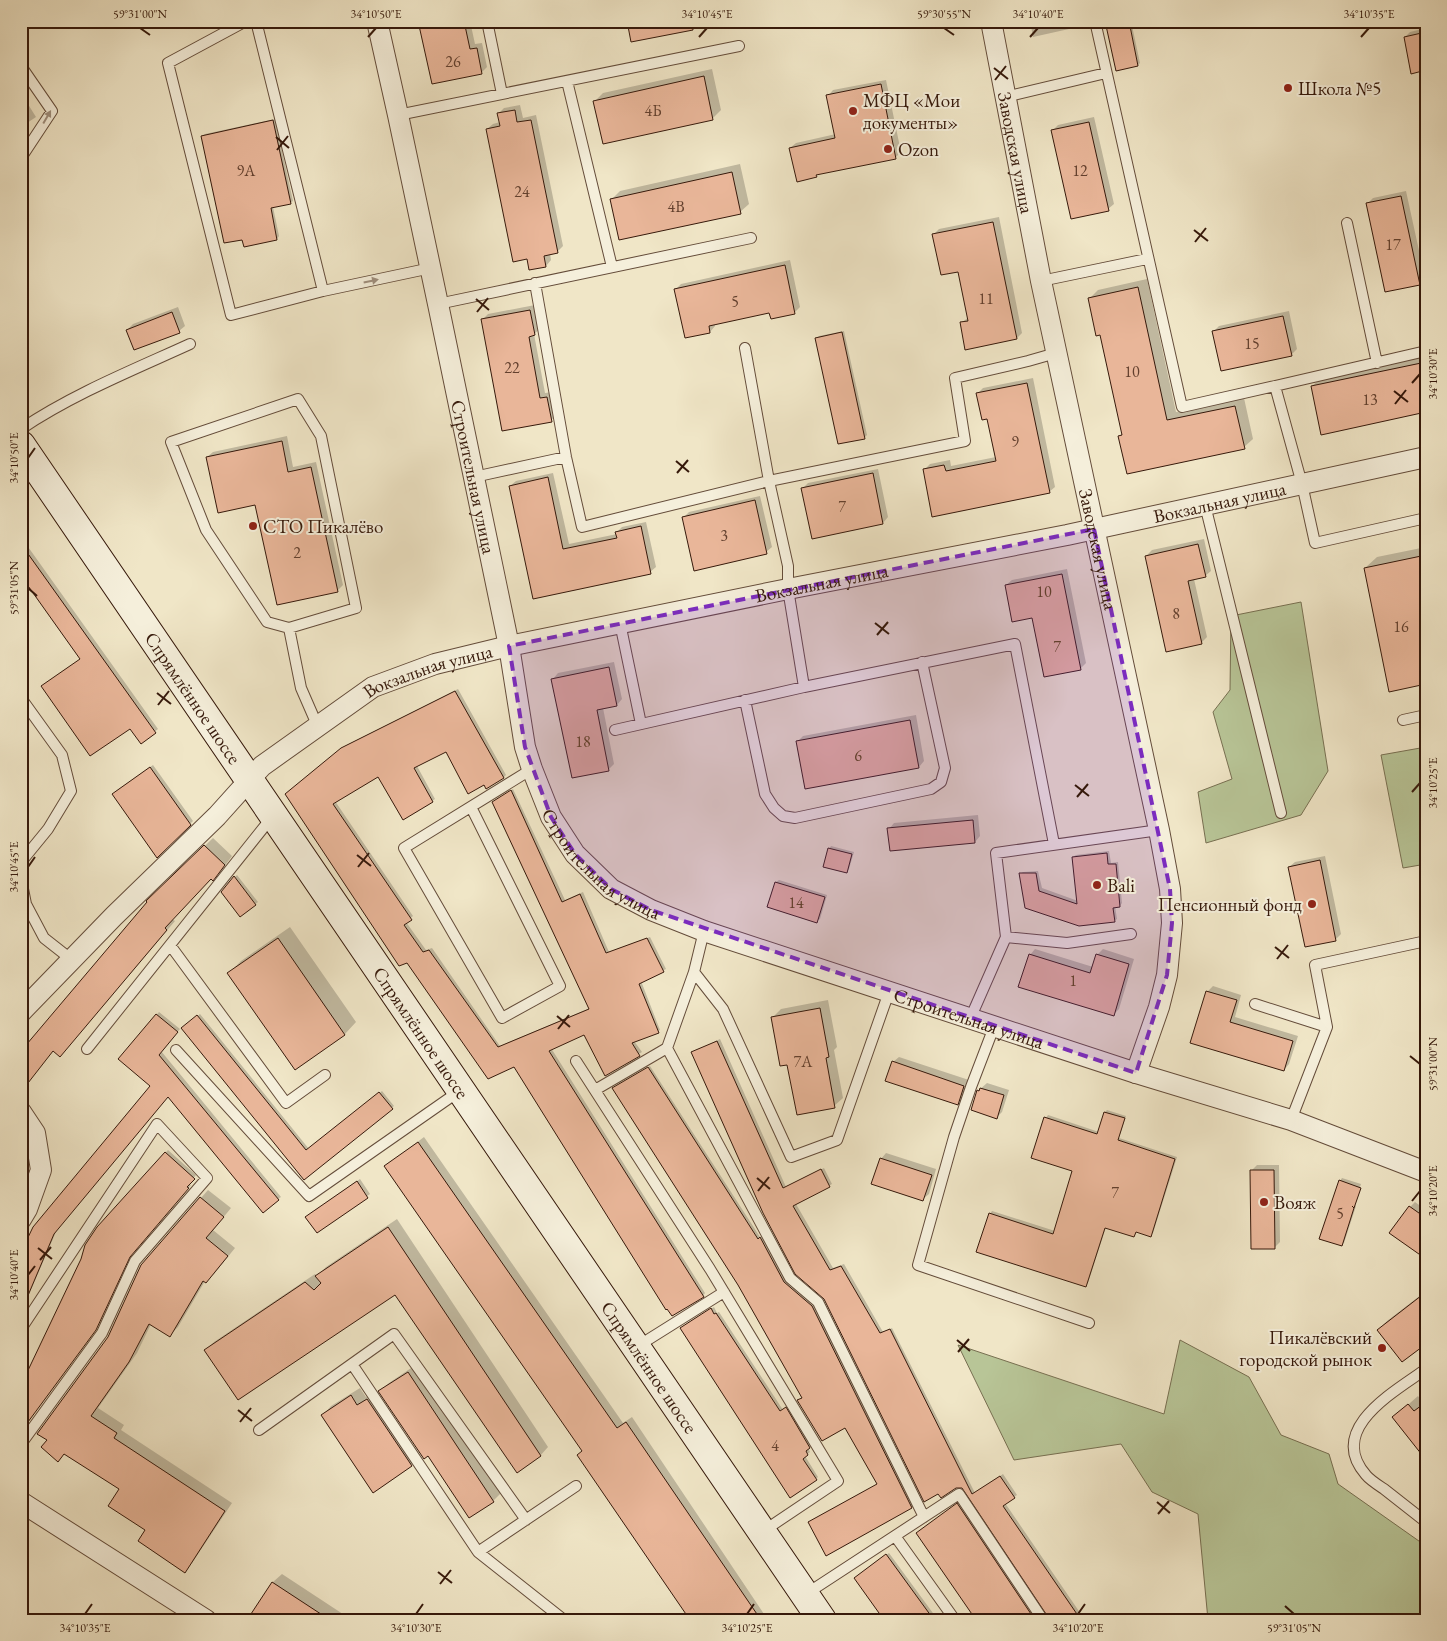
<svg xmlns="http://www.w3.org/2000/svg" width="1447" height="1641" viewBox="0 0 1447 1641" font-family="'EB Garamond',serif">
<rect width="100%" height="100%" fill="#f0e6c7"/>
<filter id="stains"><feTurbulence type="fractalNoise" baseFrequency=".004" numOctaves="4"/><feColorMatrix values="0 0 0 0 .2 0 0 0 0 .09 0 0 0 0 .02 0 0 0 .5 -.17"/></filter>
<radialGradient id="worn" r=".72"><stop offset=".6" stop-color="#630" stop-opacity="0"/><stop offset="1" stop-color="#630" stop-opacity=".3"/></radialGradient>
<!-- green -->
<path fill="#b8c597" stroke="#776f51" d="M1301,602l27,169 -27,44 -95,28 -8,-51 34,-13 -19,-67 17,-22 1,-74z
M1426,747v117l-23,4 -22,-113z
M1180,1340l69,37 32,58 48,19 9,30 88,62v74h-218l-10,-106 -46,-22 -31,-48 -107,16 -56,-115 206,69z"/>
<!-- shadow -->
<path fill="#0003" d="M420,21h50l5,23 7,-1 5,24 -6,6z
M628,21h100l-96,19z
M1030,21h44l1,3 -6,5 -36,8z
M1106,21h25l9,42 -2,2z
M1426,28v41l-21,-32 5,-5z
M712,69l9,41 -8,8 -109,25 -10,-41 9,-9z
M886,80l15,72 -6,6 -76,15 -3,3 -26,-28 6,-5 40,-9 -8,-38 5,-6z
M21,93l15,24 -15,10z
M520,105l3,13 13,-3 27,131 -6,6 -7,1 1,7 -5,6 -18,-8 -41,-129 6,-5 7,-2 -2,-8 6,-6z
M1094,117l20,87 -6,5 -56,-78 6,-6z
M275,119l18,82 -3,2 -17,4 6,29 -2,3 -32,6 -43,-109 3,-2z
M740,164l9,40 -9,8 -128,-13 8,-8z
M1406,191l19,87 -6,6 -52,-80 6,-6z
M999,217l23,116 -5,5 -56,-15 8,-6 -10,-47 -26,-35 6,-6z
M790,260l10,47 -5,5 -23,6 -2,-7 -55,12v3l-5,6 -35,-42 6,-6z
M1147,279l29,133 68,-14 9,41 -9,8 -125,-10 4,-4 -22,-100 -12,-34 9,-9z
M535,305l5,24 -6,5 11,59 7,-1 5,23 -6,5 -69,-100 6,-6z
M178,307l7,19 -6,5 -52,-1 6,-6z
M1289,311l8,38 -6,6 -77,-24 5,-5z
M844,331l23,104 -3,3 -47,-100 2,-2z
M1426,356v55l-114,-25 9,-8z
M1033,378l22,109 -6,5 -125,-22 6,-6 20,-4 1,6 45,-9 -8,-39 -10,-25 5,-5z
M287,436l6,31 23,-5 27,123 -6,6 -81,-87 -49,-47 6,-5z
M878,469l10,48 -5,6 -80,-35 5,-5z
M553,473l16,71 48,-10v-2l5,-5 24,-5 10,45 -6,5 -116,25 -24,-111 6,-5z
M760,496l12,51 -6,5 -83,-34 6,-6z
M21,537l137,192 -17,13 -117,-165 -3,2z
M1204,539l7,32 -6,5 -11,3 13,58 -6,6 -55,-87 6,-6z
M1426,547v136l-61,-115 12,-11z
M1067,569l19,94 -6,6 -74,-84 6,-5z
M614,662l8,37 -5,6 -14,3 11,56 -6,6 -55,-91 5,-6z
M458,689l48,86 -2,2 -17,10 -2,-3 -39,-33 -29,15 18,33 -3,2 -54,-26 -43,26 78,115 -7,6 20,28 6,-2 68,98 90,-38 -94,-208 17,-11 52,111 18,-8 26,60 41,-15 16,32 -25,12 19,49 -26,11 8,11 -37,23 -21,-42 -33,15 154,245 -2,3 -188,-231 -26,13 -202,-284 58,-48z
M916,715l8,46 -5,6 -122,-25 6,-6z
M153,765l40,56 -36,35 -41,-65z
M978,815l2,21 -5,6 -86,-13 5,-6z
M213,838l19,18 -11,15 -9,6 -40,42 3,2 -107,126 -14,3 -28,34 122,-183z
M831,846l23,6 -5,17 -2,3 -18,-23z
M1109,851l2,12 7,-1 4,41 -2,3h-5l2,13 -3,2 -88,-14 -6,-33 3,-2 15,-1 4,17 36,13 -5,-44 3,-2z
M1325,856l16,78 -6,6 -46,-73 6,-5z
M237,875l21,27 -18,13 -5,-38z
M779,880l48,15 -7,24 -3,2 -48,-15 7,-24z
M290,927l66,95 -11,12 -49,34 -67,-95 12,-12z
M1035,949l58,18 4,-12 6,-6 31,10 -15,50 -6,6 -83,-60z
M1213,986l28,9 -6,22 63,19 -9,28 -5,6 -92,-28 15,-50z
M828,1000l9,47 -3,3 9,48 -9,8 -46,-43 -16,-45 9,-9z
M159,1012l21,17 -19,22 120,146 -3,2 -110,-104 -109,130 -38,88v-47l130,-180 -31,-27z
M200,1014l109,135 73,-58 12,15 -90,72 -119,-152z
M720,1039l66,148 38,-19 8,16 -36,20 37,64 11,-4 39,68 9,-4 83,165 28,-19 14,21 -12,8 80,117h-35l-85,-131 -140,-191 -132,-246z
M899,1057l70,23 -6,18 -6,6 -64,-42z
M650,1066l110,171 3,-1 52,68 99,201 -3,2 -33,-23 -32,-58 -47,-25 4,-4 -64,-113 -123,-198z
M987,1083l22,7 -7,22 -6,6 -18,-27z
M1107,1110l19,6 -7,22 58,19 -24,76 -3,2 -13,-4 -3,5 -28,-9 -18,56 -2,3 -96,-72 2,-3 63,20 19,-60 -28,-53 2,-3 51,17 6,-20z
M424,1137l199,286 9,-6 136,203h-76l-109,-169 -197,-285z
M168,1150l28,25 -7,9 2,1 -59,68 -34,72 -70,97 70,-194z
M886,1153l50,16 -7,25 -6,5 -42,-40z
M1257,1165h22l1,77 -6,6 -23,-77z
M1342,1178l19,6 -7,20 2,2 -12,37 -3,2 -1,-64z
M360,1179l10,15 -53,38 -8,-17z
M208,1190l23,18 -18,22 22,18 -21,26 -9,7 -27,46 -8,8 -19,-11 -14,29 -39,55 26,17 -3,5 111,73 -40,60 -7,8 -38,-41 -27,-41 -55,-36 -7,7 51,-122 92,-140z
M1415,1202l11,8v47l-16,-50z
M397,1219l151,228 -8,9 -144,-163 -190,57 8,-8 101,-68 2,2 9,-9z
M1426,1291v51l-48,-12 9,-9z
M714,1307l3,6 2,-1 64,98 5,-4 24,39 -4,3 2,4 -5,4 13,21 -2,2 -132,-153z
M417,1364l85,128 -9,9 -113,-110 9,-8z
M360,1388l6,9 10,-6 44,66 -9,8 -88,-50 8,-9z
M1418,1396l5,7 3,-2v57l-32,-41z
M960,1502l79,118h-62l-57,-89z
M889,1553l49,67h-52l-28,-44z
M282,1574l70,46h-95l-6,-4 22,-34z"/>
<!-- building -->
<path fill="#e9b699" stroke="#36190b" d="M418,21h46l6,28 7,-1 5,26 -50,10z
M627,21h65l1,9 -62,12z
M1105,21h24l9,45 -22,5z
M1426,32v38l-15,4 -7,-37z
M704,76l9,44 -110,24 -10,-43z
M881,84l15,75 -80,16 1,2 -20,5 -8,-34 46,-10 -9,-43z
M515,110l2,12 14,-2 27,133 -14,3 2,11 -17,3 -2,-11 -14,3 -27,-133 14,-3 -3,-13z
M273,120l18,84 -20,4 6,32 -33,7 -2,-7 -18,3 -23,-107z
M1089,122l20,89 -38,8 -20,-89z
M732,172l9,42 -122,26 -9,-41z
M1401,196l19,89 -35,7 -19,-89z
M993,222l24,117 -52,11 -5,-28 8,-1 -10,-49 -17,3 -9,-41z
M785,265l10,49 -24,5 -2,-6 -60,13 1,7 -25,5 -11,-49z
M1138,287l29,133 68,-14 10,43 -118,25 -9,-38 4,-1 -22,-100 -4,1 -8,-38z
M530,310l5,25 -6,2 11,61 7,-1 5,25 -50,9 -21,-112z
M172,312l8,21 -46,17 -8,-20z
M1283,316l9,40 -71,15 -9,-40z
M842,332l23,107 -27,5 -23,-106z
M1426,362v50l-105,23 -10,-49z
M1027,383l23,110 -118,24 -9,-48 21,-4 2,6 50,-10 -9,-42 -5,1 -6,-27z
M282,441l6,31 23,-5 27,125 -61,13 -22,-100 -37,8 -12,-56z
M873,473l10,51 -71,15 -11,-51z
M548,477l15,72 54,-11 -2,-6 26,-6 10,48 -118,25 -24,-113z
M755,500l12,54 -73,17 -12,-54z
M21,544l135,189 -15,11 -11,-15 -40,27 -49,-70 39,-27 -59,-83z
M1198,544l8,33 -18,4 14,63 -36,8 -21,-96z
M1426,555v129l-37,8 -25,-124z
M1062,574l19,96 -37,7 -12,-59 -20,4 -7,-37z
M609,667l8,39 -20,4 12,61 -37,7 -21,-99z
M455,691l49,87 -18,11 -2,-4 -16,9 -22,-42 -32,16 19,34 -30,18 -25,-43 -45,27 79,116 -8,5 19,27 6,-2 69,97 91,-38 -97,-207 19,-12 51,112 18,-8 26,59 41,-15 17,34 -25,12 20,49 -27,10 8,13 -35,20 -21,-41 -35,16 155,246 -32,19 -5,-7 -1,1 -152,-243 -26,12 -81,-116 -8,3 -114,-172 56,-46z
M910,720l9,48 -114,21 -9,-48z
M150,767l41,58 -34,33 -45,-64z
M973,820l2,23 -85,8 -3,-23z
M204,845l21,20 -12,16 -2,-2 -46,49 2,2 -107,127 -7,-6 -32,41v-41l126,-149 -1,-1z
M828,848l24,6 -5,19 -24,-6z
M1107,853l1,11h8l4,43 -7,1 2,14 -36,4 -54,-18 -6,-35h17l3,18 38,13 -5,-47z
M1320,860l16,81 -31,6 -17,-80z
M234,876l22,29 -16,12 -19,-25z
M775,882l50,15 -8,26 -50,-16z
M278,938l67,97 -50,35 -68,-97z
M1029,954l61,19 6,-19 33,10 -15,52 -96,-29z
M1206,991l31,9 -7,22 63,19 -9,30 -94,-28z
M820,1008l9,49 -3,1 9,50 -38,7 -10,-50 -7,1 -9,-49z
M156,1014l22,18 -19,23 120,145 -16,13 -95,-116 -114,137 -33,78v-60l12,-25 117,-141 -32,-27z
M197,1015l109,135 73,-58 14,17 -89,71 -123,-152z
M717,1041l66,147 38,-19 9,18 -37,19 37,64 11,-4 39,67 10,-4 82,165 28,-18 15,22 -12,8 78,114h-31l-88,-132h-6l-15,10 -3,-4 -14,8 -100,-203 -29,-25 -32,-61 -72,-161z
M892,1061l72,25 -6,19 -73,-24z
M648,1067l110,172 2,-2 24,45 28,24 100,202 -86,48 -18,-34 69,-38 -32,-56 -23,13 -25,-41 5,-2 -64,-113 -126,-197z
M980,1088l24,7 -7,24 -26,-9 6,-20 2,1z
M1104,1112l21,6 -7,22 57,19 -24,78 -15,-5 -2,5 -29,-9 -19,59 -110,-35 13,-39 64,21 19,-63 -41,-13 13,-41 53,17z
M418,1142l199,286 9,-6 135,198h-71l-113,-165 5,-4 -198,-285z
M165,1152l30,27 -8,8 2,1 -59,69 -34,73 -71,96 -4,-2v-39l60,-126 4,-14 12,-18z
M880,1158l52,17 -9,26 -52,-17z
M1250,1170h24l1,79h-24z
M1339,1180l22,8 -7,20 -2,-2 2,2 -12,38 -23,-7z
M357,1181l11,17 -51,35 -12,-16z
M200,1197l24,20 -18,21 22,18 -22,27 -3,-2 -33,56 -21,-13 -20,38 -38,54 26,17 -3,5 111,73 -40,62 -47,-32 7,-11 -37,-24 11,-17 -55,-35 -6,8 -17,-15 6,-7 -10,-6 71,-97 33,-72z
M1409,1206l17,12v41l-37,-26z
M388,1227l153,229 -24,17 -122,-178 -157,105 -34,-50 101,-68 9,8 7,-7 -6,-7z
M1426,1292v52l-24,18 -25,-32z
M711,1308l3,6 2,-1 64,98 6,-4 24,41 -4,3 2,4 -5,4 14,21 -27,18 -110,-170z
M408,1372l86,130 -25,16 -41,-62 -4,3 -46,-68z
M351,1395l6,10 10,-6 45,67 -39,27 -52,-78z
M1426,1402v58l-34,-43 16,-13 6,7z
M957,1503l78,117h-59l-60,-87z
M886,1554l48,66h-50l-30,-42z
M272,1582l58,38h-83z"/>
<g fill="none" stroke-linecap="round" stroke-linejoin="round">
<!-- lane casing -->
<g stroke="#644c3a" stroke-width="12">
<path id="lane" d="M246,21l-78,42 63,252 92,-24 108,-23
M256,21l67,270
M487,21l15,73
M1095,21l87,386 93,-21 27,98 13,59 111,-25
M21,66l31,45 -31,47
M567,81l45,186
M1005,97l101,-24
M398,115l341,-69
M1347,223l30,140
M1041,281l106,-22
M535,283l31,174 16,70 187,-46 196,-40 -10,-63 73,-17 28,-8
M438,304l313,-66
M745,348l24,133 19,85v23l16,98
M1275,386l151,-35
M298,399l23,37 35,172 -67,20 -22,-6 -61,-92 -35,-88z
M21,429c52,-35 112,-59 169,-85
M474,477l92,-20
M1205,505l76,308
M620,623l21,101
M289,628l12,60 17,39
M21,698l41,57 9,36 -23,38 -27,33
M745,700l20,94 9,14 9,8 12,2 136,-29 10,-7 4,-14 -23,-106
M1403,720l23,-5
M615,730l189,-43 211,-43 39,200
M471,807l89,179 -58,32 -98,-170 128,-79
M21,879l5,25 18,34 28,22
M1006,937l-10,-84 163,-23
M170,945l116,158 39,-28
M694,972l29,37 68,148 46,-17 52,-148
M1255,1004l72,23
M970,1019l36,-82 61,6 64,-9
M994,1027l-23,60 -17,50 -36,128 171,58
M667,1048l123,230 28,24 106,215
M87,1049l185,-232
M176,1050l133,146 152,-106
M576,1061l134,208 128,212 -76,51
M595,1090l72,-42 27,-76 10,-41
M1291,1120l36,-93 -12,-62 111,-24
M21,1329l136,-205 50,54 -72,83 -33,72 -81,111
M638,1346l86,-54
M352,1364l126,188 86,68
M1426,1369c-32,23 -100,60 -60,106 4,5 12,10 18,14 14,11 28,22 42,33
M259,1430l135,-96 132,186
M895,1536l60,84
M478,1552l98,-66
M806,1594l153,-100 84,126"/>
</g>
<!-- street casing -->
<g stroke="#644c3a" stroke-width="22">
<g id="street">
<path id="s1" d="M377,21l21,94 40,189 71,342 16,101 7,22 19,48 24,37 36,35 40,21 53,21 432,142 155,47 135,52"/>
<path id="s2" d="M991,21l50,260 118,549 11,59 2,34 -5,52 -8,32 -23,66"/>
<path id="s3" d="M21,1012l93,-96 103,-100 45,-50 111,-79 62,-23 74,-18 279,-57 279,-54 359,-78"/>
<path d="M21,1112l14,21 6,37 -14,39 -6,10"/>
<path d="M21,1502l185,118"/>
</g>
</g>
<!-- secondary casing -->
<g stroke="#36190b" stroke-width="30">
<g id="secondary">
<path id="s4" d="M21,445l801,1175"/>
</g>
</g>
<!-- lane -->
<use href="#lane" stroke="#f5efdb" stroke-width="10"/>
<!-- street -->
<use href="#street" stroke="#f5efdb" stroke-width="20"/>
<!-- secondary -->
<use href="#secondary" stroke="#f5efdb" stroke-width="28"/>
</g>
<!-- one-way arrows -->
<defs><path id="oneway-solid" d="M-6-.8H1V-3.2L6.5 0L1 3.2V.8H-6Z" transform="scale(1.25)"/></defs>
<g fill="#9f8f7d">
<use href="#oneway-solid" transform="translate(47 117) rotate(-60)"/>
<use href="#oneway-solid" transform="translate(371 281) rotate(-12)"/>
</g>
<!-- marked area -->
<path fill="#7b2cbf" fill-opacity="0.2" stroke="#7b2cbf" stroke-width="4" stroke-dasharray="10 6" stroke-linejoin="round" d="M1094,529l76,360 2,34 -5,52 -31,98 -485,-163 -40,-21 -36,-35 -24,-37 -26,-70 -16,-101z"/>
<!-- ticks -->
<path fill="none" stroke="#36190b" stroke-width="2" d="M140,28l10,7M944,28l10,7M368,37l8,-9M699,37l8,-9M1030,37l8,-9M1361,37l8,-9M994,68l14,11M995,80l11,-14M276,137l13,11M277,150l11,-14M1194,230l14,11M1195,242l11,-14M476,299l13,11M477,312l11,-14M1412,383l8,-9M1394,391l14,11M1395,404l11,-14M28,458l7,-10M676,461l13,11M677,473l11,-13M28,588l9,8M875,623l14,11M877,635l11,-13M157,693l14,11M158,705l11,-14M1075,785l14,11M1412,792l8,-9M1077,797l11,-13M357,855l14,11M28,867l7,-10M358,867l11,-14M1275,947l14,11M1277,959l11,-14M557,1016l13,11M558,1029l11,-14M1410,1056l10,8M757,1178l13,11M758,1191l11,-14M1412,1201l8,-10M38,1248l14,11M40,1260l11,-13M28,1275l7,-9M957,1340l13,11M958,1352l11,-13M238,1410l14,11M240,1422l11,-14M1157,1502l13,11M1158,1514l11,-13M438,1572l14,11M440,1584l11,-14M1285,1606l9,8M85,1614l7,-10M416,1614l7,-10M747,1614l7,-10M1078,1614l7,-10"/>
<!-- markers -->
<g fill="#8f2418" stroke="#f5efdb" stroke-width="2">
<circle cx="1288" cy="88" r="5"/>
<circle cx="853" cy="111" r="5"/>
<circle cx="888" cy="149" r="5"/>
<circle cx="253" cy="526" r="5"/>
<circle cx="1097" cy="885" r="5"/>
<circle cx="1312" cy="904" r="5"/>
<circle cx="1264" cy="1202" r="5"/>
<circle cx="1382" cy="1348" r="5"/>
</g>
<g text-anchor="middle" stroke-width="4" stroke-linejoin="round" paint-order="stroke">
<!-- number labels -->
<g font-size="16" fill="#63402e">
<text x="453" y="67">26</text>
<text x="653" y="116">4Б</text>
<text x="246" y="176">9А</text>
<text x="1080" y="176">12</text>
<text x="522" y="197">24</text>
<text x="676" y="212">4В</text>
<text x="1393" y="250">17</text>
<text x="986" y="304">11</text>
<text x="735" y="307">5</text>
<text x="1252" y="349">15</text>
<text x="512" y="373">22</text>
<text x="1132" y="377">10</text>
<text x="1370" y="405">13</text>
<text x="1015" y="447">9</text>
<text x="842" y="512">7</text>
<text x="724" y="541">3</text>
<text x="297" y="558">2</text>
<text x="1044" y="597">10</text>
<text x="1176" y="619">8</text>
<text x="1401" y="632">16</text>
<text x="1057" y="652">7</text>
<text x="583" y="747">18</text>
<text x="858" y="761">6</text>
<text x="796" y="908">14</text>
<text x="1073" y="986">1</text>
<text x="803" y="1067">7А</text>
<text x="1115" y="1198">7</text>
<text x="1340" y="1219">5</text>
<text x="775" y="1451">4</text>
</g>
<!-- poi labels -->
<g font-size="19" fill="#36190b" stroke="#f5efdb" text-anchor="start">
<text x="1298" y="95">Школа №5</text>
<text x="863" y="107">МФЦ «Мои<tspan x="863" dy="22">документы»</tspan></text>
<text x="898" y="156">Ozon</text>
<text x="263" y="533">СТО Пикалёво</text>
<text x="1107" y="892">Bali</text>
<text x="1302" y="911" text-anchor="end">Пенсионный фонд</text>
<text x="1274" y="1209">Вояж</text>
<text x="1372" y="1344" text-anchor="end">Пикалёвский<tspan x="1372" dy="22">городской рынок</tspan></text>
</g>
<!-- street labels -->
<g font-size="19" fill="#36190b" stroke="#f5efdb">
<text dy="7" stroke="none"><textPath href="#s2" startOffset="134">Заводская улица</textPath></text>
<text dy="7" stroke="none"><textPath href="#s1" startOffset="466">Строительная улица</textPath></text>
<text dy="7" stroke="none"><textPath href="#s3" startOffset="1348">Вокзальная улица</textPath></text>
<text dy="7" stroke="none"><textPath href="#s2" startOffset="539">Заводская улица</textPath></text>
<text dy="7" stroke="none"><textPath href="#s3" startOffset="942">Вокзальная улица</textPath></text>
<text dy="7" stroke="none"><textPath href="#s3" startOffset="538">Вокзальная улица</textPath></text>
<text dy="7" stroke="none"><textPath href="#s4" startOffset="306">Спрямлённое шоссе</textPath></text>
<text dy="7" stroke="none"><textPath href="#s1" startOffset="886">Строительная улица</textPath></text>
<text dy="7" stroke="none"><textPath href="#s1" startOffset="1291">Строительная улица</textPath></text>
<text dy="7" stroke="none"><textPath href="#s4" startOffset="711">Спрямлённое шоссе</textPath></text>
<text dy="7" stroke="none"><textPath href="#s4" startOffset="1116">Спрямлённое шоссе</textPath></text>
</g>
</g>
<!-- margin -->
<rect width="1447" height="1641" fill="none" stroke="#f0e6c7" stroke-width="55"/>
<rect x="28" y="28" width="1392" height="1586" fill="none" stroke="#36190b" stroke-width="2"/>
<g font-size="12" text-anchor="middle" fill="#36190b">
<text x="140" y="18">59°31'00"N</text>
<text x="376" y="18">34°10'50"E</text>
<text x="707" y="18">34°10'45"E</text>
<text x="944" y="18">59°30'55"N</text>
<text x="1038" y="18">34°10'40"E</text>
<text x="1369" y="18">34°10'35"E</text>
<text transform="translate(1433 374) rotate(-90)" y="4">34°10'30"E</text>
<text transform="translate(14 458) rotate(-90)" y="4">34°10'50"E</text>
<text transform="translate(14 588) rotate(-90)" y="4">59°31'05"N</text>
<text transform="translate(1433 783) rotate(-90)" y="4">34°10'25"E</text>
<text transform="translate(14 867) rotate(-90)" y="4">34°10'45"E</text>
<text transform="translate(1433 1064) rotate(-90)" y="4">59°31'00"N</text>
<text transform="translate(1433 1191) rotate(-90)" y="4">34°10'20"E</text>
<text transform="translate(14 1275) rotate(-90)" y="4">34°10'40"E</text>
<text x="85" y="1632">34°10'35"E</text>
<text x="416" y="1632">34°10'30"E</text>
<text x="747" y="1632">34°10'25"E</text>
<text x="1078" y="1632">34°10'20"E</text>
<text x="1294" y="1632">59°31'05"N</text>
</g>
<rect width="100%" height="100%" filter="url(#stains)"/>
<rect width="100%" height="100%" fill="url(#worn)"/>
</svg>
